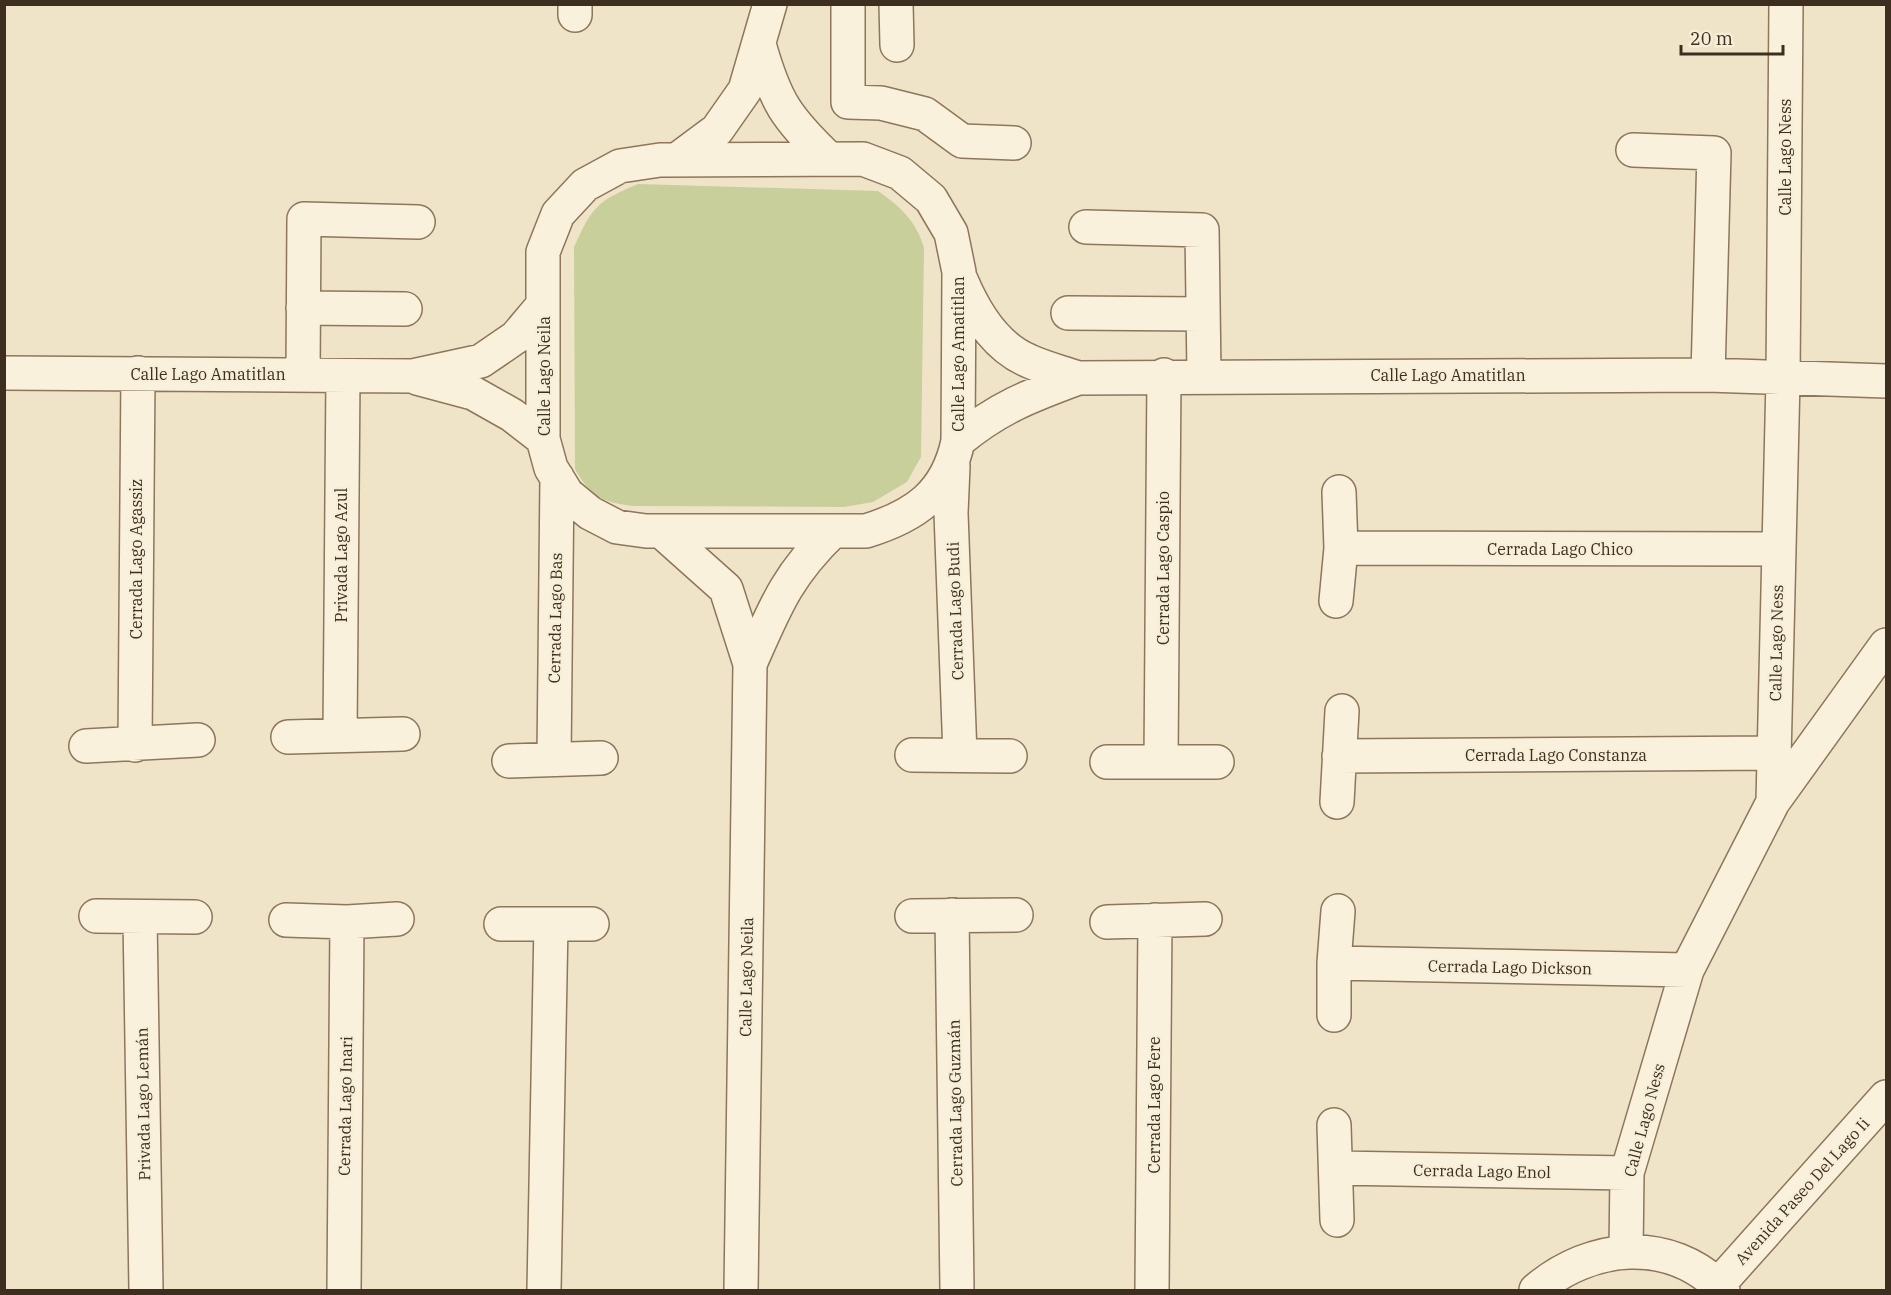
<svg xmlns="http://www.w3.org/2000/svg" width="1891" height="1295" viewBox="0 0 1891 1295" font-family="'IBM Plex Serif',serif">
<rect width="100%" height="100%" fill="#f0e4c8"/>
<!-- green -->
<path fill="#c9cf9b" d="M638,184l240,7c23,16 38,30 46,57l-3,209 -14,25 -34,20 -29,5 -212,-1c-32,-5 -40,-8 -57,-37l-1,-222c18,-40 23,-46 64,-63z"/>
<g fill="none" stroke-linecap="round" stroke-linejoin="round">
<!-- minor casing -->
<g stroke="#8d765c" stroke-width="36">
<path id="minor" d="M848,4v98l33,1 44,11 37,27 52,2
M896,4l1,41
M575,15v-11
M759,44c16,57 27,74 70,115
M1633,150l81,3 -6,222
M678,159l39,-29 28,-40 25,-86
M863,159l37,14 31,26 20,34 8,39 -1,169c-11,53 -43,75 -92,90h-220l-29,-4 -27,-14 -23,-19 -16,-26 -8,-29v-187l15,-38 27,-29 35,-19 40,-6z
M1086,227l116,3 2,145
M961,280c13,31 34,67 68,81 15,7 32,11 49,17
M303,308l102,1
M1068,313l134,1
M4,373l408,3 69,-15 35,-24 27,-32
M303,375l1,-156 114,3
M417,378l56,15 39,22 31,24
M958,441c40,-33 71,-45 120,-63l630,-3 178,6
M953,466l-2,47 9,242
M661,531l65,58 24,75 -9,626
M1341,548l438,1
M1336,601l5,-53 -2,-56
M750,664c25,-57 37,-89 83,-133
M340,735l3,-359
M288,737l115,-3
M135,745l3,-372
M86,746l112,-6
M912,755l98,1
M1339,756l434,-3
M554,759l3,-282
M509,761l92,-3
M1107,762h110
M1161,762l3,-387
M1337,802l5,-91
M1773,802l113,-157
M952,915l5,375
M96,916l99,1
M912,916l104,-1
M140,918l6,372
M286,920l61,2 50,-3
M1107,922l98,-3
M501,924h91
M1334,963l353,7
M1334,1015v-52l4,-52
M1334,1125l3,95
M1337,1168l290,5
M1626,1252l1,-79 60,-203 86,-168 10,-423 3,-375
M1718,1285l168,-188
M344,1290l3,-368
M544,1290l7,-366
M1152,1290l3,-370
M1536,1290c54,-46 133,-55 187,0"/>
</g>
<!-- minor -->
<use href="#minor" stroke="#faf1dc" stroke-width="33"/>
</g>
<g text-anchor="middle" stroke-width="4.5" stroke-linejoin="round" paint-order="stroke">
<!-- street labels -->
<g font-size="16" fill="#3d2e20" stroke="#f7eed8">
<text transform="translate(1785 157) rotate(-90)" y="6">Calle Lago Ness</text>
<text transform="translate(958 354) rotate(-90)" y="6">Calle Lago Amatitlan</text>
<text x="208" y="380">Calle Lago Amatitlan</text>
<text x="1448" y="381">Calle Lago Amatitlan</text>
<text transform="translate(544 376) rotate(-90)" y="6">Calle Lago Neila</text>
<text x="1560" y="555">Cerrada Lago Chico</text>
<text transform="translate(341 555) rotate(-90)" y="6">Privada Lago Azul</text>
<text transform="translate(136 559) rotate(-90)" y="6">Cerrada Lago Agassiz</text>
<text transform="translate(1163 568) rotate(-90)" y="6">Cerrada Lago Caspio</text>
<text transform="translate(955 611) rotate(-92)" y="6">Cerrada Lago Budi</text>
<text transform="translate(555 618) rotate(-89)" y="6">Cerrada Lago Bas</text>
<text transform="translate(1776 643) rotate(-89)" y="6">Calle Lago Ness</text>
<text x="1556" y="761">Cerrada Lago Constanza</text>
<text transform="translate(1510 967) rotate(1)" y="6">Cerrada Lago Dickson</text>
<text transform="translate(746 977) rotate(-89)" y="6">Calle Lago Neila</text>
<text transform="translate(955 1103) rotate(-91)" y="6">Cerrada Lago Guzmán</text>
<text transform="translate(143 1104) rotate(-91)" y="6">Privada Lago Lemán</text>
<text transform="translate(1154 1105) rotate(-90)" y="6">Cerrada Lago Fere</text>
<text transform="translate(345 1106) rotate(-89)" y="6">Cerrada Lago Inari</text>
<text transform="translate(1644 1120) rotate(-75)" y="6">Calle Lago Ness</text>
<text transform="translate(1482 1171) rotate(1)" y="6">Cerrada Lago Enol</text>
<text transform="translate(1802 1191) rotate(-48)" y="6">Avenida Paseo Del Lago Ii</text>
</g>
</g>
<!-- border -->
<rect width="1891" height="1295" fill="none" stroke="#3d2e20" stroke-width="12"/>
<!-- scale -->
<path d="M1681 45v9h102v-9" fill="none" stroke="#3d2e20" stroke-width="3"/>
<text x="1690" y="45" font-size="18" fill="#3d2e20" stroke="#f7eed8" stroke-width="4.5" paint-order="stroke">20 m</text>
</svg>
